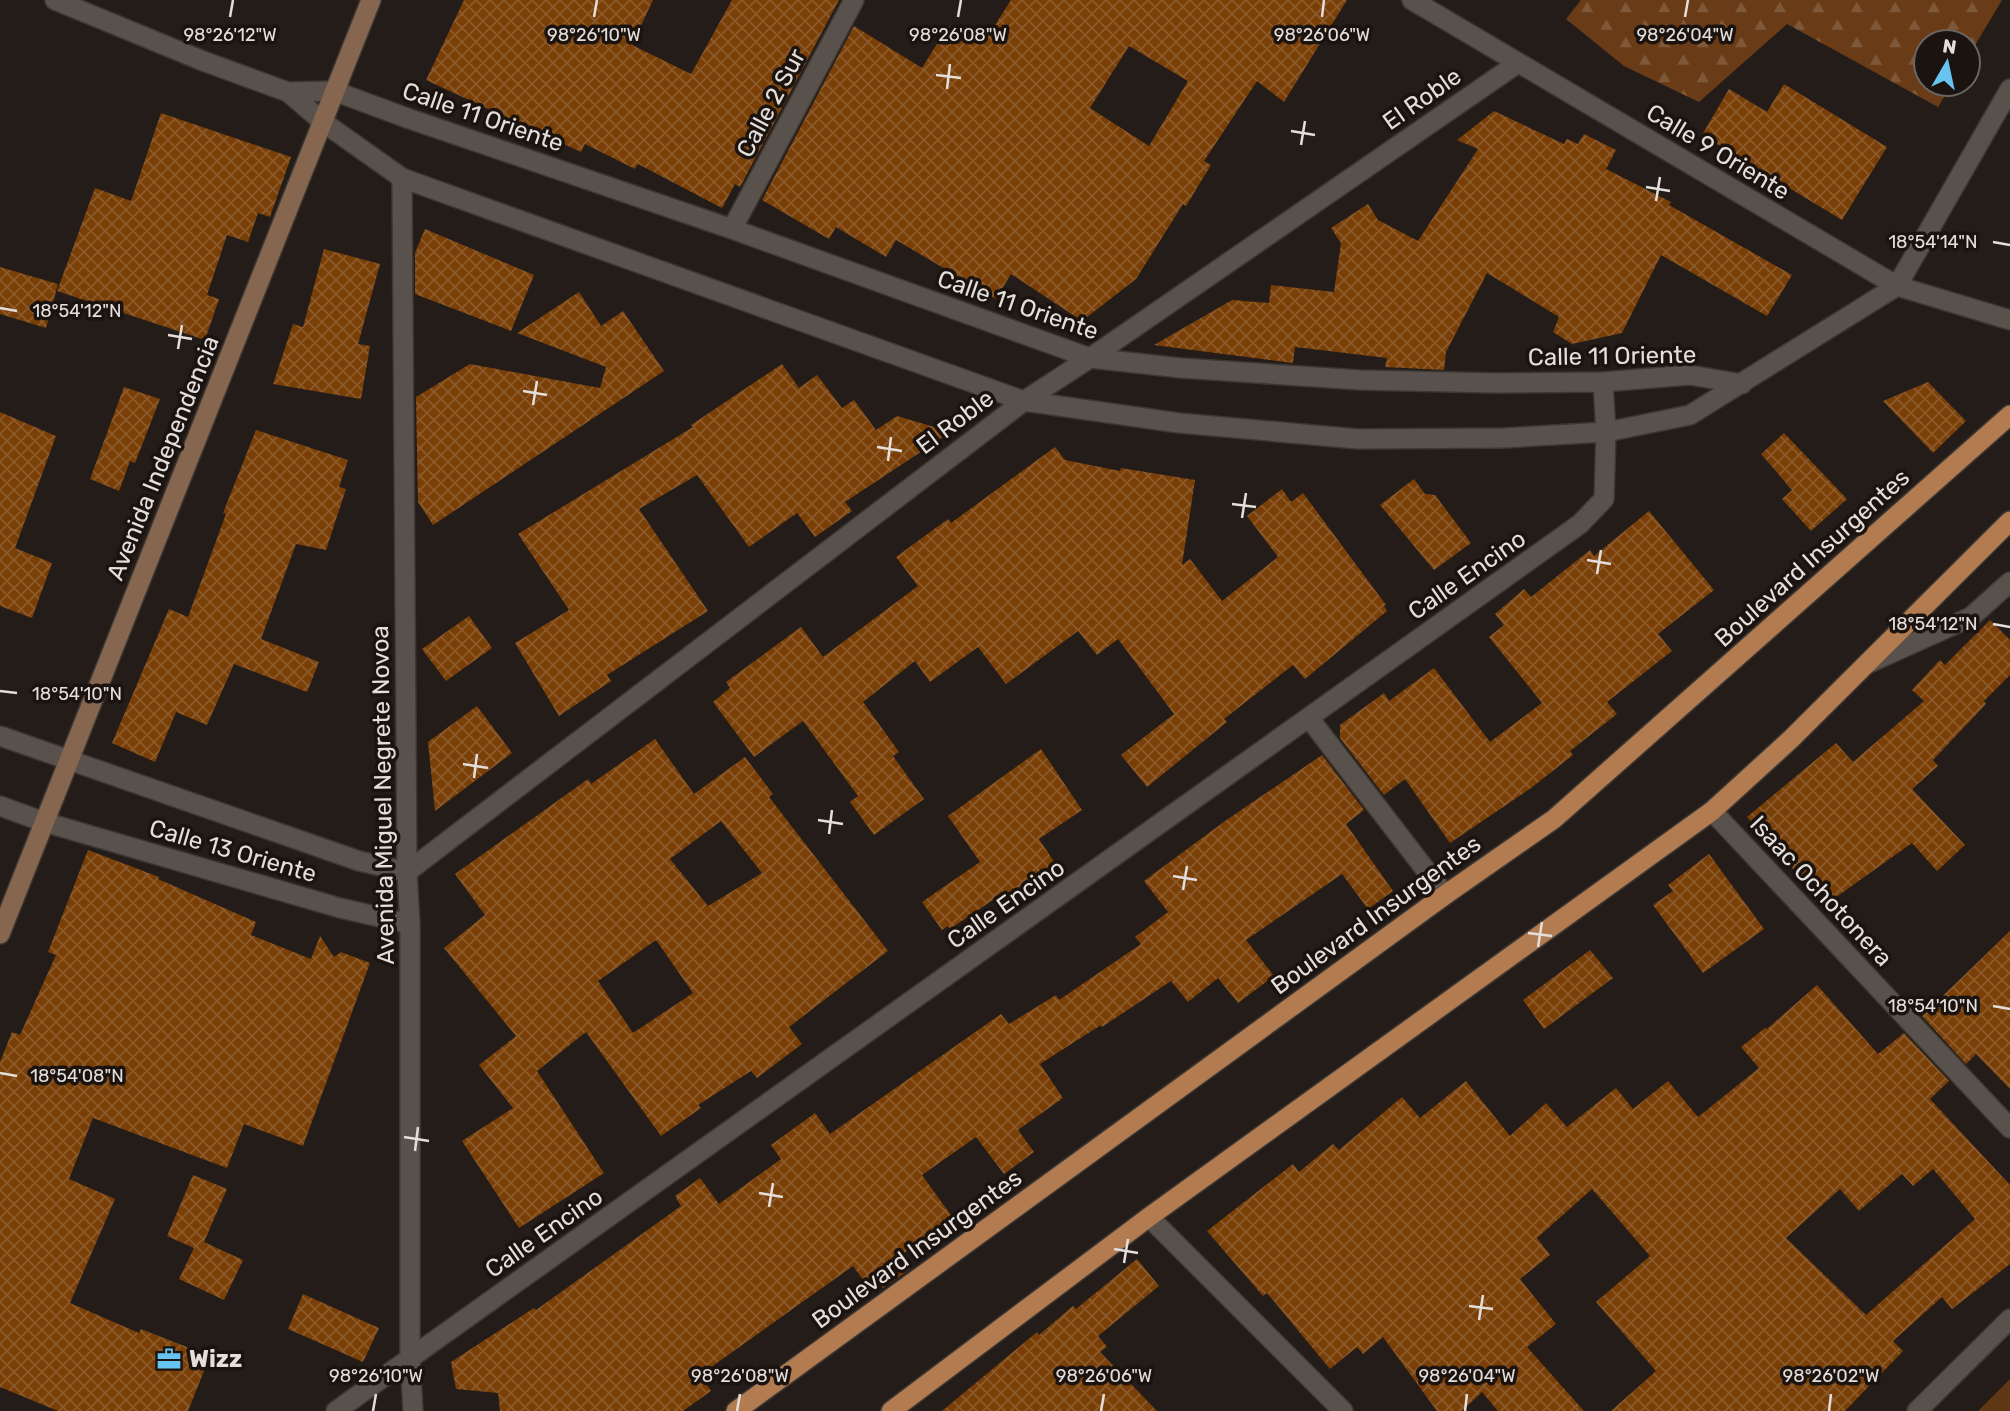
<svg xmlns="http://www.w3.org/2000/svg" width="2010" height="1411" viewBox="0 0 2010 1411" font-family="Rubik,sans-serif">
<defs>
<pattern id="forest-firs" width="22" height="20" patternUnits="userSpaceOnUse" patternTransform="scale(1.75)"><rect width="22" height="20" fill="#693c17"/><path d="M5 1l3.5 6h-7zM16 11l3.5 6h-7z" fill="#7e5838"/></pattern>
<pattern id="building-cross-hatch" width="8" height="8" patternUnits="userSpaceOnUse" patternTransform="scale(1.75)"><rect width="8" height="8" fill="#793f07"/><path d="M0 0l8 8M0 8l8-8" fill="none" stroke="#8c5a2b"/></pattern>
</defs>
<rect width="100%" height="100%" fill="#231c18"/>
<!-- forest -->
<path fill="url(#forest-firs)" d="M1581,0h421l-34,57v-15h-42v42h26l-14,23 -151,-83 -88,78 -75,-36 -58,-47z"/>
<!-- pitch -->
<path fill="#603715" d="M2010,1379v32h-32z"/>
<!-- building -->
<path fill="url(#building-cross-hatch)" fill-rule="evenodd" d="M464,0h189l-21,45 59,29 41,-74h107l-99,187 -5,-3 -13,24 -84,-44 -3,5 -50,-25 -4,8 -155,-72z
M1011,0h336l-63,102 -27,-21 -53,80 7,4 -25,41 -3,-2 -47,75 -54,42 -71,-47 -15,25 -100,-59 -10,17 -50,-30 -7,12 -67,-39 92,-174 68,42 26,-42 30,18 8,-13 4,2zM1129,46l59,35 -39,65 -59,-38z
M1784,84l103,63 -45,73 -140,-85 27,-46 38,23z
M1494,111l70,33 3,-5 11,5 6,-10 32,16 -10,19 65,33 -2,3 123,70 -25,41 -106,-61 -39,78 -50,11 -19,-12 6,-15 -72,-44 -41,79 -2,18 -59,-3 2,-9 -92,-11 -2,16 -139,-18 78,-45 37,3 2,-18 63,7 7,-49 -10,-15 37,-24 10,16 40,21 60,-92 -21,-9z
M161,113l130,44 -21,60 -12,-4 -10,29 -21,-7 -20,60 12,4 -14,41 -148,-49 38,-103 36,13z
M425,229l109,46 -23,56 -96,-37v-41z
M324,249l56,15 -22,80 12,2 -9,53 -88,-15 20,-60 10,3z
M0,267l58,17 -12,44 -46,-14z
M579,292l22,34 22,-15 41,60 -231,154 -15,-23 -2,-105 54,-33 130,24 6,-21 -89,-34z
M782,364l17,24 18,-13 25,33 12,-8 22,30 21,-14 54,16 -106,70 7,9 -37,26 -18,-24 -48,34 -52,-72 -58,34 69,102 -101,64 4,6 -52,35 -44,-73 54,-33 -51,-76 175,-107 -2,-2z
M1928,382l38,39 -33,32 -50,-52z
M124,387l36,12 -25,64 -5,-2 -11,30 -29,-12z
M0,412l56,24 -41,112 37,15 -20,55 -32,-12z
M256,430l92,30 -9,27 7,2 -20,61 -30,-6 -35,95 58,23 -12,30 -73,-28 -27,61 -31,-13 -21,50 -43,-19 57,-134 19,8 38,-103 -3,-1z
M1784,433l63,66 -36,32 -29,-32 10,-9 -31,-36z
M1055,447l10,13 55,11 1,-3 74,12 -13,85 8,-6 32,42 56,-44 -31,-41 35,-27 9,13 12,-9 83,112 -2,1 3,5 -82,68 -12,-14 -69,54 3,3 -80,65 -26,-32 53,-41 -56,-75 -21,16 -19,-24 -72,53 -28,-37 -48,35 -15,-21 -52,41 36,50 -6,4 31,43 -50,36 -24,-33 8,-6 -55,-75 -49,36 -41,-55 17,-14 -4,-6 75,-55 22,30 95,-71 -22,-29 52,-38 3,4z
M1414,479l11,15 10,1 36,48 -37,27 -54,-65z
M1649,511l65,79 -56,44 14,17 -65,51 10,12 -47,37 3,4 -42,33 -81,55 -45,-64 -21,16 -44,-57v-13l44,-32 5,8 45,-33 56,74 52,-39 -53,-66 15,-12 -9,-11 29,-25 7,8 59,-47 4,6z
M469,616l23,32 -46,33 -24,-32z
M1990,620l20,20v35l-26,26 2,3 -53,56 5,6 -26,23 53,56 -28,26 -25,-28 -87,62 -78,-88 89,-74 17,19 71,-61 -12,-11 28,-30 5,5z
M477,706l35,47 -77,58 -7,-69z
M655,739l39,55 51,-37 28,37 -4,3 119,154 -99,76 13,17 -45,34 -6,-7 -53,34 3,3 -40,28 -75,-104 -49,39 67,102 -85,55 -57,-87 51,-33 -34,-43 37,-29 -72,-88 41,-33 -30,-41 133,-95 3,5zM721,821l41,52 -54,33 -38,-47zM656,940l37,53 -60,40 -35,-52z
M1041,749l41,61 -43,29 16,24 -49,35 -3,-5 -53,36 -2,-3 -6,4 -20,-28 58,-40 -32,-46z
M1322,755l42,55 -18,14 47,67 -25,18 -26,-35 -96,66 28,36 -36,27 -20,-25 -30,24 -17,-21 -69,46 -1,-2 -61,39 23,34 -45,32 16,22 -30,22 -28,-37 -54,38 31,43 -53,38 10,13 -27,19 -7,-11 -10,7 -13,-18 -153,109 11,16 -28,20h-183l-2,-18 -42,-4 -5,-27 83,-54 2,2 145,-104 -6,-10 25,-18 19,26 62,-45 -10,-14 44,-32 15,21 171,-120 8,10 47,-29 3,5 82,-56 -6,-7 33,-25 -24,-31 81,-60z
M88,850l71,27 -1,2 98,43 -5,13 60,24 9,-23 14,21 7,-5 29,11 -67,183 -59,-22 -17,44 -134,-50 -24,61 46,20 -45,104 69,30 2,-4 69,27 -22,55h-130l-58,-24v-325l12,-30 8,3 36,-80 -8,-3z
M1709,854l55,75 -61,44 -50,-68 20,-14 -5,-6z
M2010,931v158l-34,-35 -10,10 -44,-48z
M1590,950l23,28 -69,51 -21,-29z
M1817,985l61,69 26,-21 45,48 -19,18 80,86v79l-58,45 -10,-12 -49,44 10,10 -58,60h-234l45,-40 -60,-69 54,-46 -58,-67 -55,49 13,17 -30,24 36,45 -29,23 57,64h-86l-16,-19 -20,19h-25l-54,-74 -20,17 -6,-7 -27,22 -63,-76 -4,3 -56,-65 86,-67 6,8 34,-28 6,6 63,-53 18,21 46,-37 44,55 36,-33 21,24 49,-39 17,21 35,-28 30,36 61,-49 -18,-21 24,-19 2,1zM1933,1169l42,50 -109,96 -80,-77 54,-49 19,22 43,-37 11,12z
M193,1175l34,14 -23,53 39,18 -19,40 -45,-21 15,-31 -27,-12z
M1137,1259l22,27 -61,50 9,11 -7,5 57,59h-215l95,-79 2,3 34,-29 3,3z
M303,1294l76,34 -16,34 -75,-33z"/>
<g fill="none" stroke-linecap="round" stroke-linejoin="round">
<!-- minor casing -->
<g stroke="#3c3733" stroke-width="22">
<path id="minor" d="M55,0l148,61 85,31 46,-1 73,27 325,111 358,129 91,10 179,12 136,3 107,-1 87,-7 52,9
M1412,0l485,286 113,34
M288,92l35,30 79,56 622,223 155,22 179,16 145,-1 103,-6 84,-17 207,-129 113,-197
M402,178l5,694 3,52v434l3,53
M732,229l122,-229
M1309,718l136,177
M0,736l359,125 48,11 617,-471 66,-43 428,-295
M0,806l44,16 296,86 70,16
M1712,811l298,317
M336,1411l1244,-887 24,-25 2,-67 -3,-50"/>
</g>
<!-- tertiary casing -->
<g stroke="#3c3733" stroke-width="22">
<path id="tertiary" d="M1869,663l102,-46 39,-35
M1149,1217l194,194
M1917,1411l93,-92"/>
</g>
<!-- secondary casing -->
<g stroke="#3c3733" stroke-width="22">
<path id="secondary" d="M0,934l371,-934"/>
</g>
<!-- primary casing -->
<g stroke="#3c3733" stroke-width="22">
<path id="primary" d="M736,1411l709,-516 109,-76 456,-404
M891,1411l258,-194 563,-406 79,-72 219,-218"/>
</g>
<!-- minor -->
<use href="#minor" stroke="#59514b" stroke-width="19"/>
<!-- tertiary -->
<use href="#tertiary" stroke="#59514b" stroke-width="19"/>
<!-- secondary -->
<use href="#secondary" stroke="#86664e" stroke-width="19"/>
<!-- primary -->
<use href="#primary" stroke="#b27b50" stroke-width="19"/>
</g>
<!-- ticks -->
<path fill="none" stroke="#e4dfdb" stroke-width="2.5" d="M230,17l3,-17M594,17l3,-17M958,17l3,-17M1322,17l2,-17M1685,17l3,-17M936,75l25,3M947,89l3,-25M1291,131l24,4M1301,145l4,-24M1646,187l24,4M1656,201l4,-24M1993,242l17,3M0,308l17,3M168,335l24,4M178,349l4,-24M523,391l24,4M533,405l4,-24M877,447l25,4M888,461l3,-24M1232,504l24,3M1242,518l4,-25M1587,560l24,4M1597,574l4,-24M1993,624l17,3M0,691l17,2M463,764l25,4M474,778l3,-24M818,820l25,4M829,834l3,-24M1173,876l24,4M1183,890l4,-24M1528,933l24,3M1538,947l4,-25M1993,1006l17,3M0,1073l17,3M404,1137l25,4M415,1151l3,-24M759,1193l24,4M769,1207l4,-24M1114,1249l24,4M1124,1263l4,-24M1469,1306l24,3M1479,1320l4,-25M373,1411l3,-17M737,1411l3,-17M1101,1411l3,-17M1465,1411l2,-17M1829,1411l2,-17"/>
<!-- icons -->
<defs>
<g id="office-bare" transform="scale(1.89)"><path d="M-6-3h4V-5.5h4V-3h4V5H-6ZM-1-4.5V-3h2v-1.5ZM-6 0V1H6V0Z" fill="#67c4f0" stroke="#1a130f" stroke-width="2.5" paint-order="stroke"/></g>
</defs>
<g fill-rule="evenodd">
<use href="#office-bare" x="169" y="1359"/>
</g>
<g text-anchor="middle" stroke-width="7" stroke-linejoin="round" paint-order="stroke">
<!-- street labels -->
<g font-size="24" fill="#e4dfdb" stroke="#1a130f">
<text transform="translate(1422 99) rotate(-35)" y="8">El Roble</text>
<text transform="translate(771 103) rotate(-62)" y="8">Calle 2 Sur</text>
<text transform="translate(483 117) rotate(19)" y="8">Calle 11 Oriente</text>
<text transform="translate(1718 152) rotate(31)" y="8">Calle 9 Oriente</text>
<text transform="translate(1018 305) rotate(19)" y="8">Calle 11 Oriente</text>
<text transform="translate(1612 356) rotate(-1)" y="8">Calle 11 Oriente</text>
<text transform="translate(955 422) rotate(-37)" y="8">El Roble</text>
<text transform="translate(163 458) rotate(-68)" y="8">Avenida Independencia</text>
<text transform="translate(1812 558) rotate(-42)" y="8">Boulevard Insurgentes</text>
<text transform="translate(1467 575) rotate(-35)" y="8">Calle Encino</text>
<text transform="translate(383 795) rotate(-91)" y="8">Avenida Miguel Negrete Novoa</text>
<text transform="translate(233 851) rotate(16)" y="8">Calle 13 Oriente</text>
<text transform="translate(1821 891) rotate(47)" y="8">Isaac Ochotonera</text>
<text transform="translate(1006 904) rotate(-35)" y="8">Calle Encino</text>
<text transform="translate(1376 915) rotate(-36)" y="8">Boulevard Insurgentes</text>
<text transform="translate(544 1233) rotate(-35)" y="8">Calle Encino</text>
<text transform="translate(917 1249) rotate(-36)" y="8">Boulevard Insurgentes</text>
</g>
<!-- poi labels -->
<g font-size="24" font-weight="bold" fill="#e4dfdb" stroke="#1a130f" text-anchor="start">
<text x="189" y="1367">Wizz</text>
</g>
</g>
<g font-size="18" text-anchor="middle" fill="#e4dfdb" stroke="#1a130f" stroke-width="7" stroke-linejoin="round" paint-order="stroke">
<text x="230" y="41">98°26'12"W</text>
<text x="594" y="41">98°26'10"W</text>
<text x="958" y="41">98°26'08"W</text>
<text x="1322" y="41">98°26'06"W</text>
<text x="1685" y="41">98°26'04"W</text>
<text x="1933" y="248">18°54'14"N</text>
<text x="77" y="317">18°54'12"N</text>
<text x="1933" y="630">18°54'12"N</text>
<text x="77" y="700">18°54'10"N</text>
<text x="1933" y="1012">18°54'10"N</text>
<text x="77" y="1082">18°54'08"N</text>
<text x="376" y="1382">98°26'10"W</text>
<text x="740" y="1382">98°26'08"W</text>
<text x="1104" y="1382">98°26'06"W</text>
<text x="1467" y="1382">98°26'04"W</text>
<text x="1831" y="1382">98°26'02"W</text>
</g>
<!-- north arrow -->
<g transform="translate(1947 63) rotate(9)"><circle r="33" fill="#1a130f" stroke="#6b6561" stroke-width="2"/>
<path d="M0-5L12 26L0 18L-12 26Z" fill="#67c4f0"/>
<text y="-10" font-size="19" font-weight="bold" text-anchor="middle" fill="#e4dfdb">N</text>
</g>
</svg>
